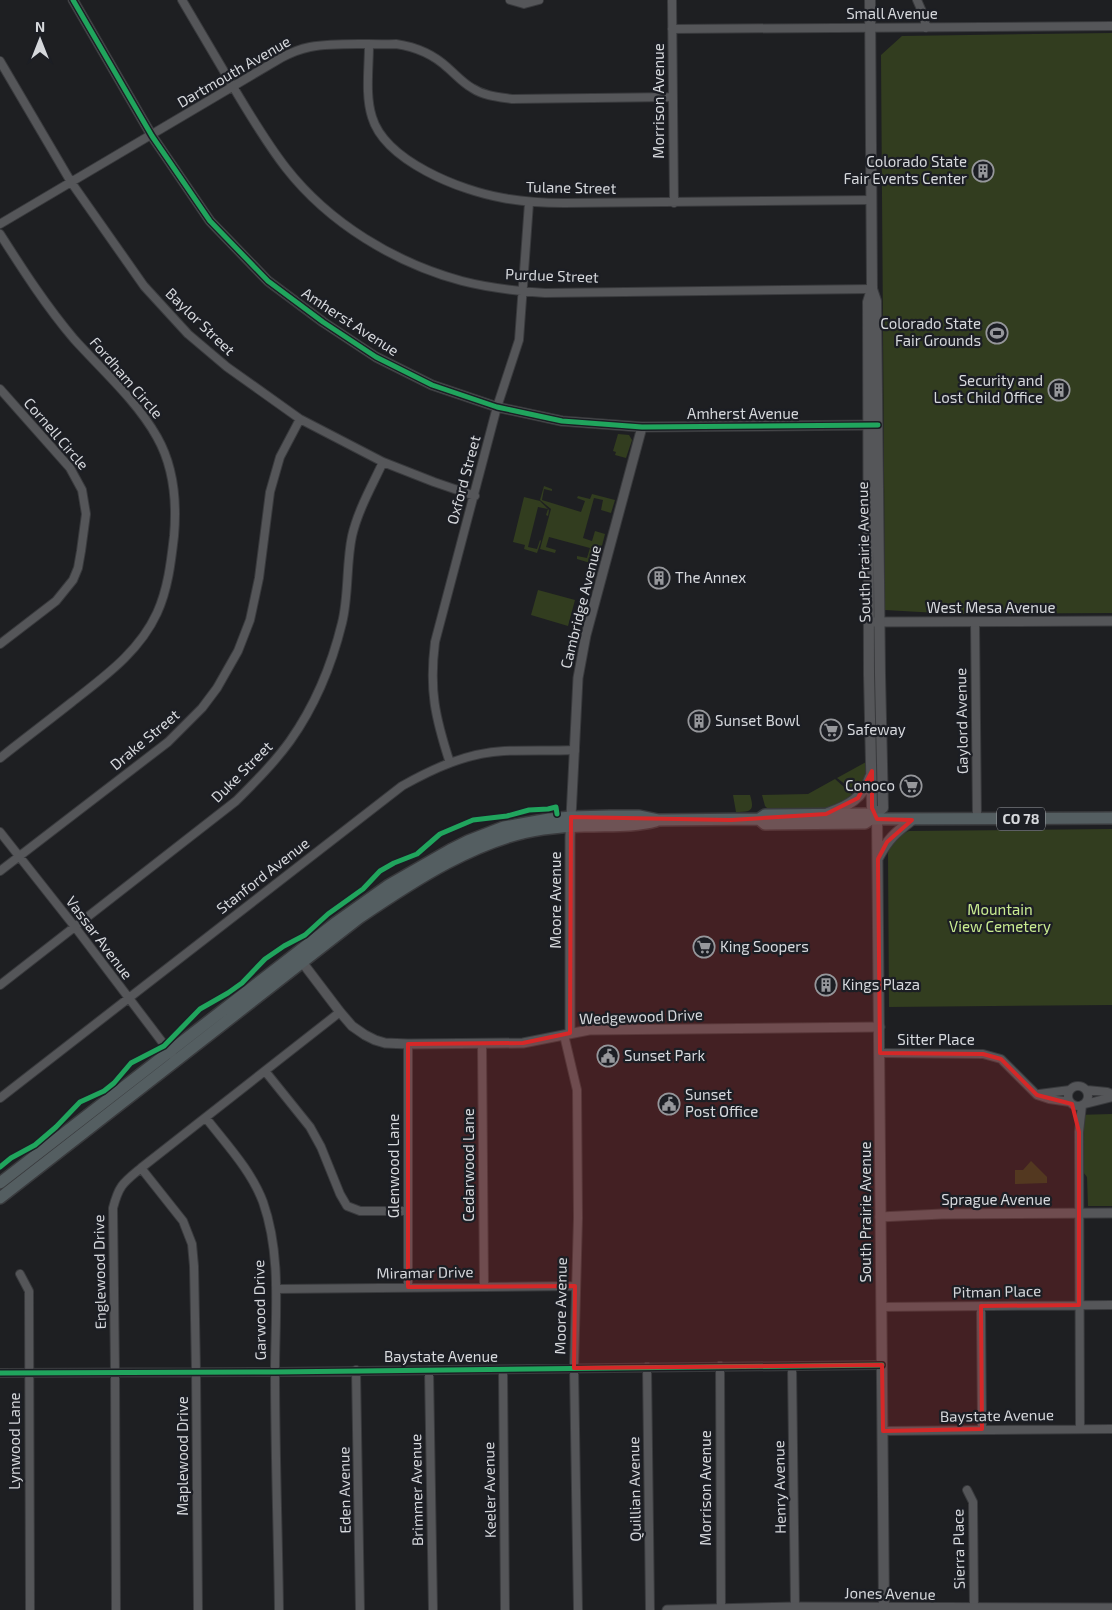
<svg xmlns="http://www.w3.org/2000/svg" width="1112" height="1610" viewBox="0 0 1112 1610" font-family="'Exo 2',sans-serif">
<rect width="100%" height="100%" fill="#1e1f22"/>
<!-- green -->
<path fill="#323d1f" d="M1112,33v580l-157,1 -70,-4 -4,-555 21,-19z
M618,434l11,1 3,5 -6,18 -11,-3 1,-3 -3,-1z
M544,486l8,3v2l-8,-2 -2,11 39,12 4,-11 -8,-3 1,-2 12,3 2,-5 23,6 -4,13 -10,-3 2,-10 -9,-2 -11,40 9,3 3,-10 10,3 -8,31 -20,-6v-3l10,2 3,-10 -41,-11 -3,10 10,3 -1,3 -15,-4 11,-40 -11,-9z
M524,497l16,4 9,9 -1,6 -2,-1 2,-6 -10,-2 -10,40 9,2 3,-9 1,1 -4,12 -13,-4 1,-4 -12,-3z
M538,590l37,10 -7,26 -37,-11z
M865,697l2,72 -2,8 -8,15h-2l-18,-14 29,-16z
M835,779l19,17 -24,13 -61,1 -4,-4 -3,-11 46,-1z
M733,795h17c5,16 1,17 -14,17z
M1112,829v176l-223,2 -1,-153c3,-14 8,-17 21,-23z
M1112,1114v92h-24l-1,-29 -10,-13 -1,-49z
M1031,1161l16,16v6l-32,1v-14h8z"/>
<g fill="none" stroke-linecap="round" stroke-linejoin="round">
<!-- minor casing -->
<g stroke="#393a3d" stroke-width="10">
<path id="minor" d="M182,0c19,32 37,63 56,95 15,25 30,50 48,73 43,55 109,95 176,113 27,7 55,10 83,12l327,-4
M510,0l14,4 15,-4
M672,0l2,203
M917,0l7,16 2,12
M672,29l440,-3
M369,45c0,23 -4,50 3,72 13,44 89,74 131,81 21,4 40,5 61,5l307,-3
M0,61l71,121 73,104 44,48 39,33 73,52 83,43 51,20 41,14
M0,224l281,-166c9,-5 19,-9 29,-11 28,-5 58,-2 86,-3 21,3 37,10 52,24 8,7 15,15 24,20 12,8 26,9 40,11l161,-2
M0,234c23,36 46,72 74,105 27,30 63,62 83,98 17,30 20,65 17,99 -3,26 -6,53 -17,77 -18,39 -52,63 -85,89 -24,19 -48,37 -72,56
M0,389l70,79 12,22 4,24 -5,37 -3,17 -5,12 -17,21 -56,43
M975,622l2,197
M450,763c-15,-46 -21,-73 -15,-121l62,-235 22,-67 10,-137
M0,832l75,95 97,128
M0,871l168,-129 34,-34 15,-20 21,-37 12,-31 9,-42 11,-86 10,-35 20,-38
M0,985l236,-184c19,-19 38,-38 54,-60 24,-34 42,-77 52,-118 7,-28 4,-59 10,-87 6,-26 20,-50 31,-74
M564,1035l13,55 1,128 -4,150 4,242
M408,1044v243
M482,1044l2,242
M880,1053l103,1 18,5 36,36 12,4 21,3
M265,1071l45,56 11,20 19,47 7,12 13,5h48
M1068 1096a10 10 0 1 1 20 0a10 10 0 1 1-20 0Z
M1087,1090l20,2 5,2
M1039,1094l31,-4
M0,1098l402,-312c32,-18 65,-33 102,-35 24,-1 47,0 71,-1
M1085,1104l27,-7
M206,1118c20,26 45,52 57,84 19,54 12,113 12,169 0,80 3,159 4,239
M141,1168l42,53 9,23 2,22 2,105 2,239
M20,1274l9,17 1,319
M276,1289l299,-3
M981,1306l1,123
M882,1307l230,-2
M720,1366l1,243
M792,1366l3,241
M647,1367l3,243
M356,1370l4,240
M429,1370l4,240
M503,1370l2,240
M0,1373l275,-1 607,-7
M1080,1429l-1,-297 3,-27
M883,1431l229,-2
M967,1490l6,12 1,106
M116,1610l-1,-238 -2,-164c6,-23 10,-25 28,-40l199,-156"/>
</g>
<!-- tertiary casing -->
<g stroke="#393a3d" stroke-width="11">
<path id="tertiary" d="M73,0l79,136 58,85 58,60 55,41 53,35 56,28 65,22 65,14 80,6 233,-2
M869,622l243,-1
M299,958l41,54 12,14 13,9 10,5 10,3 23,1 115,-1 66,-13 291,-3
M570,1033v-196l8,-159 8,-43 56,-208
M880,1217l62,-3 170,-1
M667,1610l128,-3 317,1"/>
</g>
<!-- secondary casing -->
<g stroke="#393a3d" stroke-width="12">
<path id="secondary" d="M870,0l2,289 4,12 4,373 3,134 -6,5
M872,289l-4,13 1,373 3,133 5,5 7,797
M828,813c20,-7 35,-15 42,-36
M878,858c10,-19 17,-25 34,-38"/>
</g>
<!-- primary casing -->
<g stroke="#393a3d" stroke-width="14">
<path id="primary" d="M759,819l6,5 100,-1 6,-4 241,-1
M0,1183l334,-259 55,-39 61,-35 18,-9 36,-14 45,-8 22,-2 39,-1h29l19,4 101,-1 6,-4 101,-1 5,5
M0,1198l359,-280c53,-36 119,-80 184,-89 14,-2 28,-3 42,-3 24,-1 48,1 71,-5"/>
</g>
<!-- minor -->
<use href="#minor" stroke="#555659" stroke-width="8"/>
<!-- tertiary -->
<use href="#tertiary" stroke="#555659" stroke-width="9"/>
<!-- secondary -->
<use href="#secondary" stroke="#555659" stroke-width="10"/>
<!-- primary -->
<use href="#primary" stroke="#545e61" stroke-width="11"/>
<!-- cycleway casing -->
<g stroke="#1c1e24" stroke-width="8">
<path id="cycleway" d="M73,0l79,136 58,85 58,60 55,41 53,35 56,28 65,22 65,14 80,6 236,-2
M0,1167l11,-9 24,-13 21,-18 24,-25 24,-11 10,-8 17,-20 33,-17 36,-37 28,-16 14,-10 23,-24 19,-13 21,-11 23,-21 35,-25 17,-18 14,-8 23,-9 23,-20 33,-14 34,-4 22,-6 19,-1 8,-2 1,7
M0,1373l275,-1 607,-7"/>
</g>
<!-- cycleway -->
<use href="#cycleway" stroke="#20a55d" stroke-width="5"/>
</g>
<!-- marked area -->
<path fill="#d62828" fill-opacity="0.2" stroke="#d62828" stroke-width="4" stroke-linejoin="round" d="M872,771v37l5,11 35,1 -25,22 -9,17 2,194 103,1 18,5 36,36 35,9 7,28v173l-98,1 1,123 -99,2 -1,-66 -308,3 1,-82 -167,1v-243l115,-1 47,-10 1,-216 160,3 95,-6 32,-16z"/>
<!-- icons -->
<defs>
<g id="building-ring" transform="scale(1.125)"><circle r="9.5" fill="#1c1e24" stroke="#96979b" stroke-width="1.5"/><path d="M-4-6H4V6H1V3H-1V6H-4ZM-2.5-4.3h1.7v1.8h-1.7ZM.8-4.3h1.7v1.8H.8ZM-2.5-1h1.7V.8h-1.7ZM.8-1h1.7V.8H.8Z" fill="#96979b"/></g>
<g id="stadium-ring" transform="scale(1.125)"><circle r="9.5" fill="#1c1e24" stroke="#96979b" stroke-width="1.5"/><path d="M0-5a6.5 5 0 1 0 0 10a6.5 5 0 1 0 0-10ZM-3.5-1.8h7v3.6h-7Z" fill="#96979b"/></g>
<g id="supermarket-ring" transform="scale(1.125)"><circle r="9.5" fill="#1c1e24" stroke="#96979b" stroke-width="1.5"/><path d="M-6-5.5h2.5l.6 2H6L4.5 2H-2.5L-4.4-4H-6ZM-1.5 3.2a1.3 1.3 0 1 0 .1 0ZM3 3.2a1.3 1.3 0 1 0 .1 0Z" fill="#96979b"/></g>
<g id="civic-ring" transform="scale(1.125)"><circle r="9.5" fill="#1c1e24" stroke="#96979b" stroke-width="1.5"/><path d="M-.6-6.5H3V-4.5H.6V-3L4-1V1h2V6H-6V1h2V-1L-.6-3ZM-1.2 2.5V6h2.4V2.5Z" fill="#96979b"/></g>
</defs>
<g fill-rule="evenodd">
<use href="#building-ring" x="983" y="171"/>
<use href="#stadium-ring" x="997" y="333"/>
<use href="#building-ring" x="1059" y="390"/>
<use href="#building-ring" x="659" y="578"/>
<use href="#building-ring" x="699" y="721"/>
<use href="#supermarket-ring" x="831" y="730"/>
<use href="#supermarket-ring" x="911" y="786"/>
<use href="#supermarket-ring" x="704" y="947"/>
<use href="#building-ring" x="826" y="985"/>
<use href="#civic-ring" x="608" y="1056"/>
<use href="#civic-ring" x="669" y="1104"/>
</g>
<g text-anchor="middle" stroke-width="4.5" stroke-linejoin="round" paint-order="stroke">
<!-- shield labels -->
<rect fill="#1c1e24" stroke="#9ea0a5" stroke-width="1" x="997" y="807.5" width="48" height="23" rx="4"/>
<g font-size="14" font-weight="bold" fill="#d6d8dc">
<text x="1021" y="824">CO 78</text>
</g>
<!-- street labels -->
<g font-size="15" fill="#d6d8dc" stroke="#1c1e24">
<text x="892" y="19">Small Avenue</text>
<text transform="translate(234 72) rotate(-30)" y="5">Dartmouth Avenue</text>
<text transform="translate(659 101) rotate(-90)" y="5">Morrison Avenue</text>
<text transform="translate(571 188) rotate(1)" y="5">Tulane Street</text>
<text transform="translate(552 276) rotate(2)" y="5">Purdue Street</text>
<text transform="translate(200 322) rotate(44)" y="5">Baylor Street</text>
<text transform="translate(350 322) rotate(33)" y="5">Amherst Avenue</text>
<text transform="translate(126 378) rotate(49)" y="5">Fordham Circle</text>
<text x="743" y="419">Amherst Avenue</text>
<text transform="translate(56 434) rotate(49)" y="5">Cornell Circle</text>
<text transform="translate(464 480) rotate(-75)" y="5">Oxford Street</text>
<text transform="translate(864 552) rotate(-91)" y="5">South Prairie Avenue</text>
<text transform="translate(581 607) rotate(-76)" y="5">Cambridge Avenue</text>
<text x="991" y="613">West Mesa Avenue</text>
<text transform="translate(962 721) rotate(-91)" y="5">Gaylord Avenue</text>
<text transform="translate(145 740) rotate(-40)" y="5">Drake Street</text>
<text transform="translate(242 772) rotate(-45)" y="5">Duke Street</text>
<text transform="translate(263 876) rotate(-38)" y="5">Stanford Avenue</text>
<text transform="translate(556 900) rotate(-90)" y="5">Moore Avenue</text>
<text transform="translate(99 938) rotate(53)" y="5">Vassar Avenue</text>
<text transform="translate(641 1017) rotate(-2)" y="5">Wedgewood Drive</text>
<text x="936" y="1045">Sitter Place</text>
<text transform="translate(469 1165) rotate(-90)" y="5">Cedarwood Lane</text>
<text transform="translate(394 1166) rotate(-90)" y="5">Glenwood Lane</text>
<text x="996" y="1205">Sprague Avenue</text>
<text transform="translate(866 1212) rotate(-90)" y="5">South Prairie Avenue</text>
<text transform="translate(100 1272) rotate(-91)" y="5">Englewood Drive</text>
<text transform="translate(425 1273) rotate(-1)" y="5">Miramar Drive</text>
<text transform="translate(997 1292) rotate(-1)" y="5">Pitman Place</text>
<text transform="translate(561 1306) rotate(-89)" y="5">Moore Avenue</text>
<text transform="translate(260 1310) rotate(-91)" y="5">Garwood Drive</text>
<text x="441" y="1362">Baystate Avenue</text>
<text transform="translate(997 1416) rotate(-1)" y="5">Baystate Avenue</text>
<text transform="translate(15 1441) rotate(-90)" y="5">Lynwood Lane</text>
<text transform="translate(183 1456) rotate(-90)" y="5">Maplewood Drive</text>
<text transform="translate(780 1487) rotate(-91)" y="5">Henry Avenue</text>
<text transform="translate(706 1488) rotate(-90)" y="5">Morrison Avenue</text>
<text transform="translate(635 1489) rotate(-91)" y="5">Quillian Avenue</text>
<text transform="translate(345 1490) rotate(-91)" y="5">Eden Avenue</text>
<text transform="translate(417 1490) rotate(-91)" y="5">Brimmer Avenue</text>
<text transform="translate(490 1490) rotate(-91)" y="5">Keeler Avenue</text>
<text transform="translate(959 1549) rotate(-91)" y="5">Sierra Place</text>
<text transform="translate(890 1594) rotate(1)" y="5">Jones Avenue</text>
</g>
<!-- poi labels -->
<g font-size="15" fill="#d6d8dc" stroke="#1c1e24" text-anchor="start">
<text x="967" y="167" text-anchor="end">Colorado State<tspan x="967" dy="17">Fair Events Center</tspan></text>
<text x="981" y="329" text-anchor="end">Colorado State<tspan x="981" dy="17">Fair Grounds</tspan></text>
<text x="1043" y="386" text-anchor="end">Security and<tspan x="1043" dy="17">Lost Child Office</tspan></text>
<text x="675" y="583">The Annex</text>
<text x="715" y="726">Sunset Bowl</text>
<text x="847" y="735">Safeway</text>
<text x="895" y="791" text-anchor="end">Conoco</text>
<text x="720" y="952">King Soopers</text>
<text x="842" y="990">Kings Plaza</text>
<text x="624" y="1061">Sunset Park</text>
<text x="685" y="1100">Sunset<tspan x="685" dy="17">Post Office</tspan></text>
</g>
<!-- park labels -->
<g font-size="15" fill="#c9ec91" stroke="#1c1e24">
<text x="1000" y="915">Mountain<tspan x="1000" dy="17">View Cemetery</tspan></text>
</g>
</g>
<!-- north arrow -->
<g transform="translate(40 40)" stroke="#1c1e24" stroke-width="4" paint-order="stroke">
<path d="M0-4L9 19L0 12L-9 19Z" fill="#d6d8dc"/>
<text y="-8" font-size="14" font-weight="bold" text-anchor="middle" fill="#d6d8dc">N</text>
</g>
</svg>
